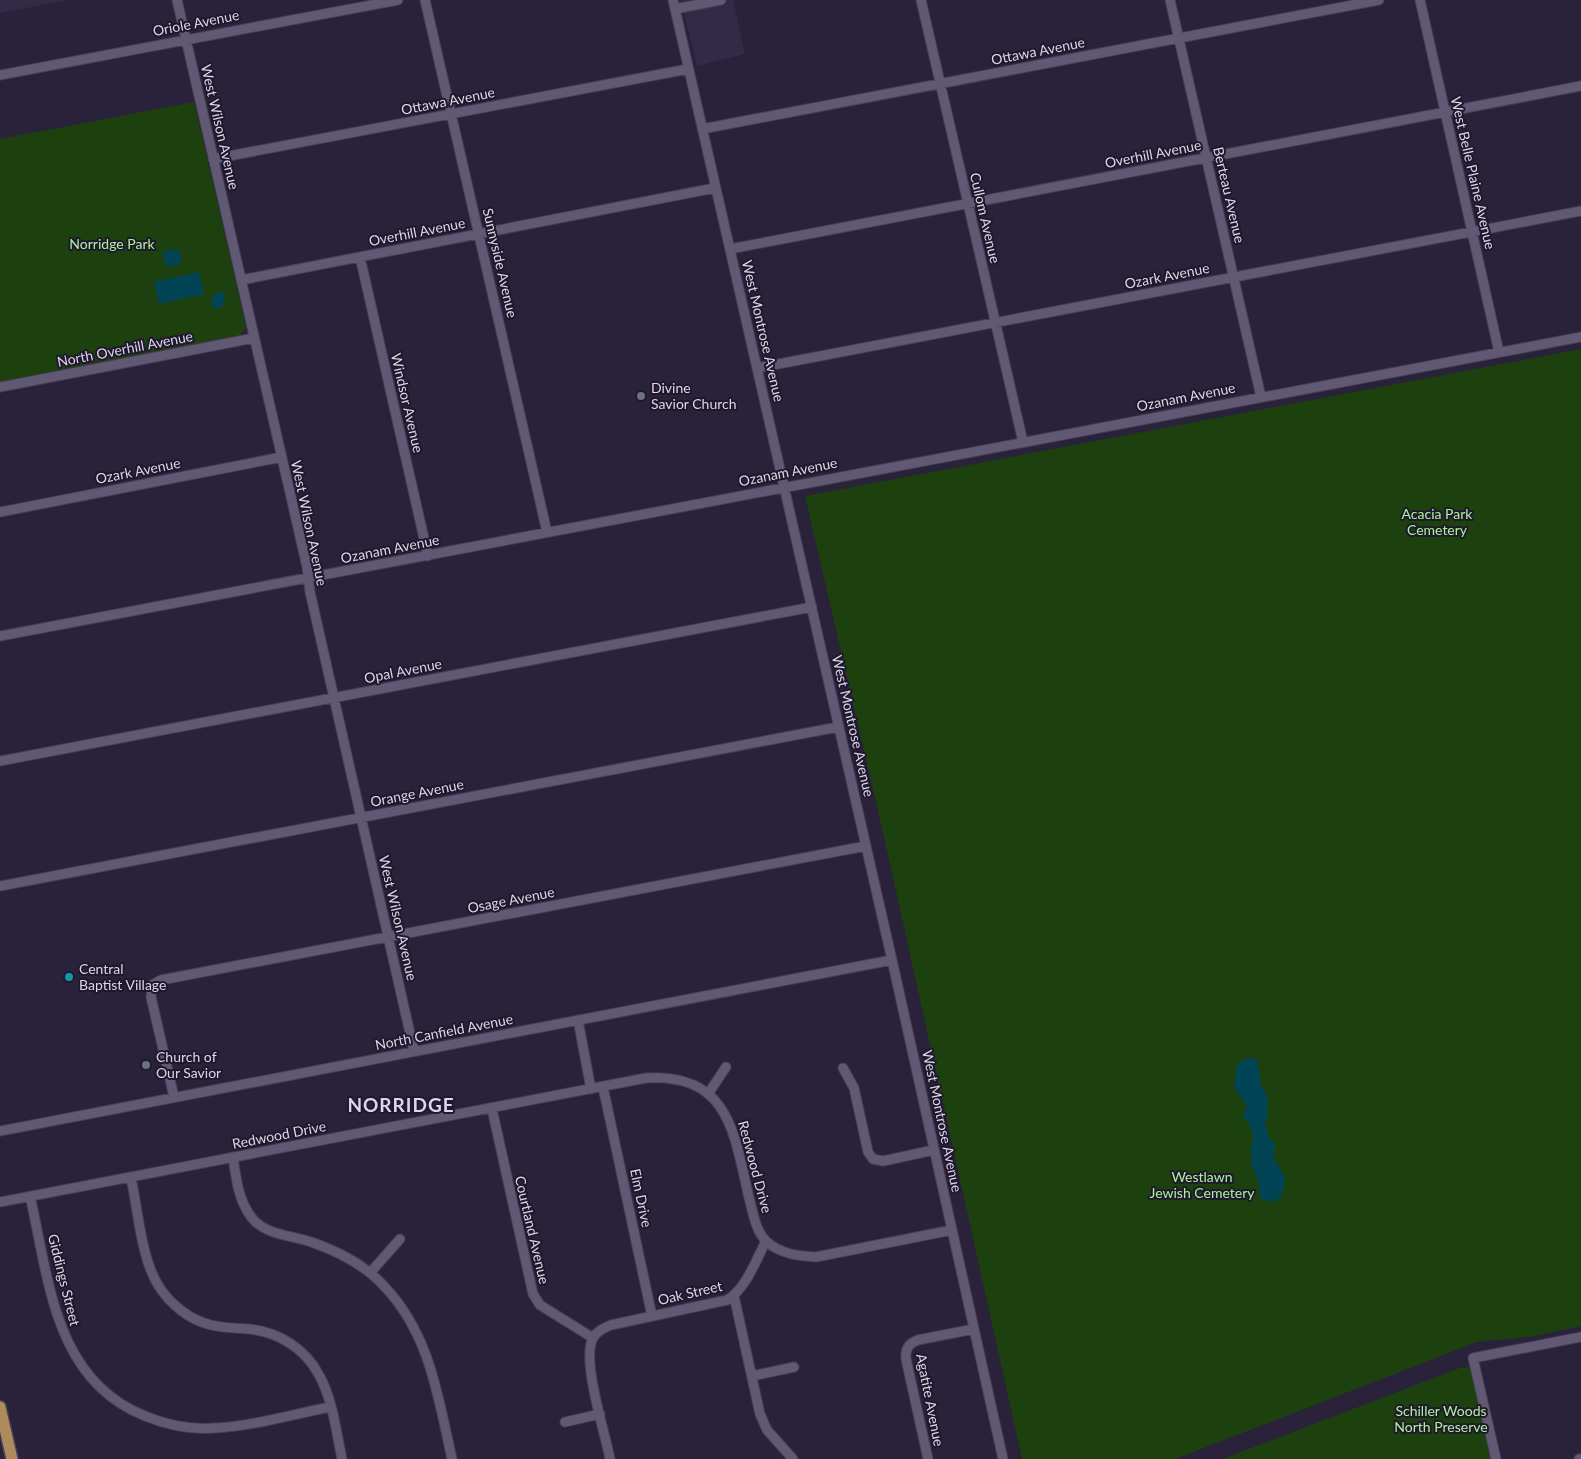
<svg xmlns="http://www.w3.org/2000/svg" width="1581" height="1459" font-family="Lato,sans-serif">
<style>
.built{fill:#332a47}
.green{fill:#1c410f}
.water{fill:#004456}
.lines{fill:none;stroke-linecap:round;stroke-linejoin:round}
.minor-casing{stroke:#473f54;stroke-width:11}
.major-casing{stroke:#473f54;stroke-width:14}
.minor{stroke:#615974;stroke-width:9}
.major{stroke:#ad8b5d;stroke-width:11}
.worship-dot{fill:#6b7280;stroke:#20182f;stroke-width:2}
.culture-dot{fill:#0f9aa8;stroke:#20182f;stroke-width:2}
.labels{text-anchor:middle;stroke-width:4;stroke-linejoin:round;paint-order:stroke}
.street-label{font-size:14px;fill:#dcd7e7;stroke:#20182f}
.park-label{font-size:14px;fill:#abf396;stroke:#20182f}
.poi-label{font-size:14px;fill:#dcd7e7;stroke:#20182f;text-anchor:start}
.district-label{font-size:19px;font-weight:bold;letter-spacing:1px;fill:#ddd4f4;stroke:#20182f}
</style>
<rect width="100%" height="100%" fill="#2a223a"/>
<path class="built" d="M 0,0 L 68,0 L 0,13 Z
M 681,0 L 733,0 L 745,54 L 697,66 Z"/>
<path class="green" d="M 194,102 L 246,327 L 240,335 L 0,382 L 0,139 Z
M 1581,349 L 1581,1326 L 1535,1336 L 1477,1342 L 1175,1459 L 1022,1459 L 882,828 L 805,496 Z
M 1469,1367 L 1471,1368 L 1492,1459 L 1222,1459 L 1460,1368 Z"/>
<path class="water" d="M 178,249 L 182,263 L 166,267 L 162,252 Z
M 199,272 L 204,294 L 159,304 L 154,282 Z
M 224,292 L 225,300 L 222,307 L 213,309 L 211,300 L 215,294 Z
M 1248,1058 L 1257,1059 L 1261,1086 L 1267,1095 L 1268,1115 L 1265,1121 L 1269,1138 L 1275,1143 L 1273,1157 L 1285,1177 L 1282,1196 L 1273,1202 L 1261,1200 L 1258,1181 L 1251,1163 L 1251,1145 L 1254,1141 L 1250,1124 L 1243,1116 L 1247,1106 L 1234,1086 L 1237,1064 Z"/>
<g class="lines">
<defs>
<path id="minor" d="M 177,0 L 307,567 L 310,592 L 414,1051
M 425,0 L 547,532
M 673,0 L 892,960 L 1003,1459
M 921,0 L 1023,442
M 1170,0 L 1261,397
M 1420,0 L 1499,352
M 675,9 L 721,0
M 0,75 L 398,0
M 702,129 L 1379,0
M 213,159 L 688,69
M 730,249 L 1581,86
M 360,257 L 428,556
M 241,280 L 715,188
M 757,368 L 1581,211
M 0,387 L 254,338
M 0,512 L 282,457
M 0,636 L 1581,337
M 0,761 L 812,607
M 0,886 L 838,727
M 578,1020 L 591,1089
M 843,1068 L 854,1088 L 868,1152 L 873,1159 L 883,1161 L 934,1150
M 603,1087 L 652,1316
M 708,1094 L 726,1067
M 174,1097 L 151,997 L 152,985 L 161,980 L 866,846
M 492,1109 L 533,1294 L 540,1305 L 593,1338
M 0,1131 L 892,960
M 233,1157 C 236,1178 238,1200 252,1218 C 266,1236 293,1235 314,1243 C 339,1252 365,1265 384,1286 C 430,1334 438,1397 452,1459
M 131,1178 C 138,1210 141,1257 158,1285 C 169,1303 189,1320 211,1325 C 223,1328 236,1328 249,1329 C 278,1332 305,1348 319,1375 C 333,1400 336,1431 342,1459
M 30,1196 C 49,1279 54,1380 145,1416 C 167,1425 191,1430 215,1428 C 254,1426 293,1414 331,1407
M 0,1202 L 646,1078 C 730,1073 734,1134 749,1198 C 753,1212 755,1230 766,1241 C 780,1254 798,1256 816,1257 L 952,1230
M 370,1273 L 400,1239
M 734,1296 L 760,1414 L 767,1430 L 793,1459
M 752,1376 L 794,1367
M 565,1422 L 600,1414
M 610,1459 C 605,1432 581,1360 593,1338 C 597,1331 604,1328 611,1325 L 727,1300 C 746,1289 756,1260 766,1241
M 928,1459 L 906,1359 C 905,1349 909,1343 918,1340 L 974,1329
M 1496,1459 L 1473,1358 L 1581,1337
M 1579,1459 L 1581,1459"/>
<path id="major" d="M 0,1407 L 12,1459"/>
</defs>
<use href="#minor" class="minor-casing"/>
<use href="#major" class="major-casing"/>
<use href="#minor" class="minor"/>
<use href="#major" class="major"/>
</g>
<g class="worship-dot">
<circle cx="641" cy="396" r="5"/>
<circle cx="146" cy="1065" r="5"/>
</g>
<circle class="culture-dot" cx="69" cy="977" r="5"/>
<g class="labels">
<g class="street-label">
<text transform="translate(196 23) rotate(-11)" y="5">Oriole Avenue</text>
<text transform="translate(1038 51) rotate(-11)" y="5">Ottawa Avenue</text>
<text transform="translate(448 101) rotate(-11)" y="5">Ottawa Avenue</text>
<text transform="translate(220 127) rotate(77)" y="5">West Wilson Avenue</text>
<text transform="translate(1153 154) rotate(-11)" y="5">Overhill Avenue</text>
<text transform="translate(1473 173) rotate(77)" y="5">West Belle Plaine Avenue</text>
<text transform="translate(1229 195) rotate(77)" y="5">Berteau Avenue</text>
<text transform="translate(985 218) rotate(77)" y="5">Cullom Avenue</text>
<text transform="translate(417 232) rotate(-11)" y="5">Overhill Avenue</text>
<text transform="translate(500 263) rotate(77)" y="5">Sunnyside Avenue</text>
<text transform="translate(1167 276) rotate(-11)" y="5">Ozark Avenue</text>
<text transform="translate(763 331) rotate(77)" y="5">West Montrose Avenue</text>
<text transform="translate(125 349) rotate(-11)" y="5">North Overhill Avenue</text>
<text transform="translate(1186 397) rotate(-11)" y="5">Ozanam Avenue</text>
<text transform="translate(407 403) rotate(77)" y="5">Windsor Avenue</text>
<text transform="translate(138 471) rotate(-11)" y="5">Ozark Avenue</text>
<text transform="translate(788 472) rotate(-11)" y="5">Ozanam Avenue</text>
<text transform="translate(309 523) rotate(78)" y="5">West Wilson Avenue</text>
<text transform="translate(390 549) rotate(-11)" y="5">Ozanam Avenue</text>
<text transform="translate(403 671) rotate(-11)" y="5">Opal Avenue</text>
<text transform="translate(853 726) rotate(77)" y="5">West Montrose Avenue</text>
<text transform="translate(417 793) rotate(-11)" y="5">Orange Avenue</text>
<text transform="translate(511 900) rotate(-11)" y="5">Osage Avenue</text>
<text transform="translate(398 918) rotate(77)" y="5">West Wilson Avenue</text>
<text transform="translate(444 1032) rotate(-11)" y="5">North Canfield Avenue</text>
<text transform="translate(942 1121) rotate(78)" y="5">West Montrose Avenue</text>
<text transform="translate(279 1135) rotate(-11)" y="5">Redwood Drive</text>
<text transform="translate(755 1167) rotate(75)" y="5">Redwood Drive</text>
<text transform="translate(641 1198) rotate(78)" y="5">Elm Drive</text>
<text transform="translate(532 1230) rotate(77)" y="5">Courtland Avenue</text>
<text transform="translate(64 1280) rotate(76)" y="5">Giddings Street</text>
<text transform="translate(690 1293) rotate(-13)" y="5">Oak Street</text>
<text transform="translate(930 1400) rotate(79)" y="5">Agatite Avenue</text>
</g>
<g class="park-label">
<text x="112" y="249">Norridge Park</text>
<text x="1437" y="519">Acacia Park<tspan x="1437" dy="16">Cemetery</tspan></text>
<text x="1202" y="1182">Westlawn<tspan x="1202" dy="16">Jewish Cemetery</tspan></text>
<text x="1441" y="1416">Schiller Woods<tspan x="1441" dy="16">North Preserve</tspan></text>
</g>
<g class="poi-label">
<text x="651" y="393">Divine<tspan x="651" dy="16">Savior Church</tspan></text>
<text x="79" y="974">Central<tspan x="79" dy="16">Baptist Village</tspan></text>
<text x="156" y="1062">Church of<tspan x="156" dy="16">Our Savior</tspan></text>
</g>
<g class="district-label">
<text x="401" y="1112">NORRIDGE</text>
</g>
</g>
</svg>
